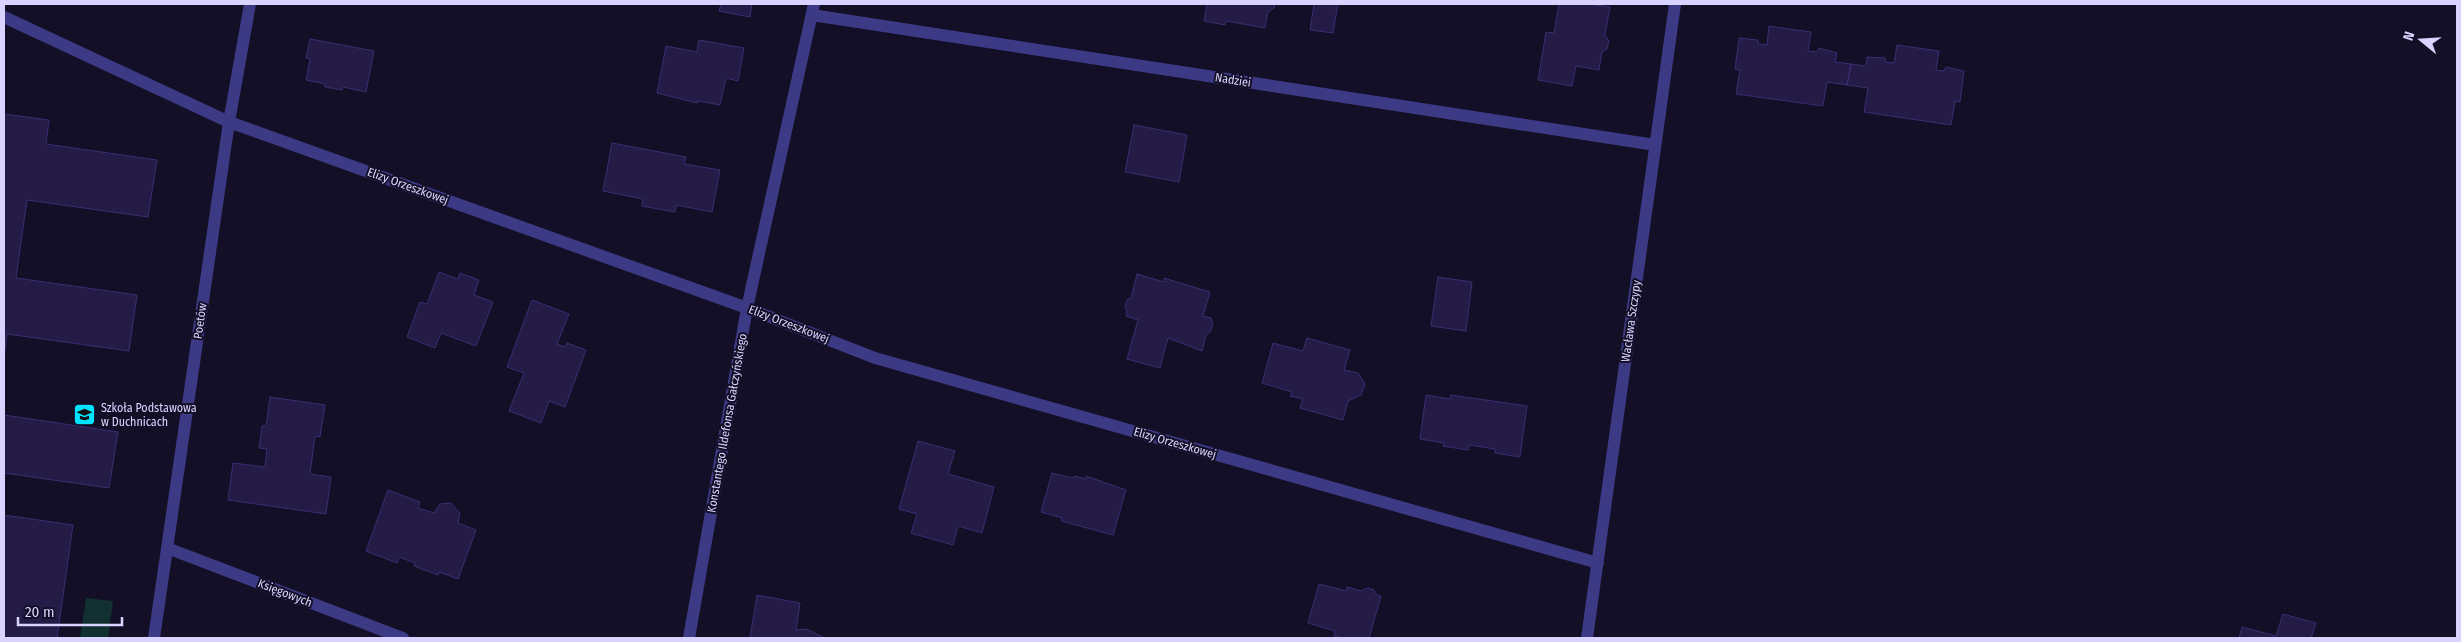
<svg xmlns="http://www.w3.org/2000/svg" width="2461" height="642" font-family="'Fira Sans Condensed',sans-serif">
<style>
.green{fill:#12302f}
.building{fill:#241b47;stroke:#3b2d73}
.lines{fill:none;stroke-linecap:round;stroke-linejoin:round}
.minor{stroke:#3d3a85;stroke-width:12}
.labels{text-anchor:middle;stroke-width:4;stroke-linejoin:round;paint-order:stroke}
.street-label{font-size:12px;fill:#d9d4ff;stroke:#130f26}
.poi-label{font-size:12px;fill:#d9d4ff;stroke:#130f26;text-anchor:start}
</style>
<rect width="100%" height="100%" fill="#130f26"/>
<path class="green" d="M 86,598 L 113,601 L 108,638 L 80,638 Z"/>
<path class="building" d="M 721,4 L 752,4 L 750,17 L 719,11 Z
M 1207,4 L 1275,4 L 1274,8 L 1268,12 L 1265,28 L 1226,21 L 1225,25 L 1204,21 Z
M 1314,4 L 1338,4 L 1333,33 L 1310,30 Z
M 1559,4 L 1590,4 L 1610,7 L 1605,35 L 1609,41 L 1607,49 L 1602,52 L 1599,70 L 1576,66 L 1572,86 L 1538,80 L 1546,32 L 1554,33 Z
M 1769,26 L 1811,32 L 1808,51 L 1817,52 L 1819,48 L 1837,53 L 1835,62 L 1851,64 L 1847,85 L 1827,82 L 1823,106 L 1736,94 L 1740,70 L 1735,69 L 1739,38 L 1758,40 L 1758,44 L 1767,45 Z
M 310,39 L 374,51 L 366,92 L 343,87 L 342,90 L 325,87 L 325,84 L 306,80 L 310,59 L 306,58 Z
M 699,40 L 744,48 L 738,81 L 726,78 L 720,105 L 698,101 L 697,103 L 657,93 L 666,46 L 697,52 Z
M 1897,45 L 1939,51 L 1936,70 L 1944,71 L 1946,67 L 1964,71 L 1960,102 L 1955,101 L 1951,125 L 1864,112 L 1868,88 L 1847,85 L 1851,64 L 1866,66 L 1867,57 L 1885,58 L 1886,62 L 1894,63 Z
M 4,114 L 49,120 L 46,144 L 157,160 L 148,217 L 27,200 L 16,278 L 137,295 L 129,351 L 7,334 L 4,358 Z
M 1134,125 L 1187,135 L 1179,182 L 1125,172 Z
M 612,143 L 686,157 L 684,164 L 720,170 L 712,212 L 676,205 L 675,212 L 642,206 L 643,199 L 603,191 Z
M 439,272 L 458,279 L 460,273 L 479,280 L 474,295 L 493,302 L 476,346 L 441,333 L 435,348 L 407,337 L 420,302 L 427,304 Z
M 1137,274 L 1164,282 L 1164,278 L 1210,292 L 1203,316 L 1211,318 L 1213,325 L 1210,332 L 1206,335 L 1202,351 L 1168,338 L 1160,368 L 1127,359 L 1138,320 L 1126,316 L 1127,311 L 1125,307 L 1127,300 L 1131,298 Z
M 1438,277 L 1472,282 L 1466,331 L 1431,326 Z
M 532,300 L 569,314 L 557,344 L 565,347 L 567,343 L 586,350 L 565,407 L 549,401 L 541,423 L 509,411 L 524,373 L 507,367 Z
M 1307,338 L 1350,350 L 1344,370 L 1358,373 L 1365,384 L 1361,395 L 1348,401 L 1343,420 L 1300,408 L 1303,399 L 1290,396 L 1292,392 L 1262,383 L 1273,343 L 1303,351 Z
M 1426,395 L 1450,399 L 1451,395 L 1527,406 L 1520,457 L 1495,453 L 1495,449 L 1469,445 L 1468,450 L 1443,446 L 1444,443 L 1420,439 Z
M 270,397 L 325,405 L 320,437 L 315,436 L 310,474 L 331,477 L 326,514 L 228,500 L 233,463 L 265,467 L 267,449 L 259,448 L 262,426 L 266,426 Z
M 4,415 L 118,432 L 109,488 L 4,473 Z
M 918,441 L 955,451 L 948,474 L 994,487 L 982,533 L 958,526 L 953,545 L 911,533 L 917,514 L 899,509 Z
M 1052,473 L 1073,478 L 1074,476 L 1086,479 L 1086,476 L 1126,490 L 1113,535 L 1061,521 L 1062,518 L 1041,512 Z
M 388,490 L 420,502 L 418,508 L 434,513 L 440,504 L 451,503 L 460,513 L 458,523 L 476,530 L 458,579 L 439,572 L 438,575 L 414,566 L 415,563 L 399,557 L 397,563 L 366,551 Z
M 4,515 L 73,525 L 57,638 L 4,638 Z
M 1319,584 L 1346,591 L 1347,587 L 1361,591 L 1367,588 L 1374,590 L 1377,595 L 1381,596 L 1369,638 L 1342,638 L 1334,636 L 1335,631 L 1308,623 Z
M 757,595 L 800,603 L 796,630 L 806,629 L 825,638 L 750,638 Z
M 2283,614 L 2316,623 L 2311,638 L 2239,638 L 2242,627 L 2276,636 Z"/>
<g class="lines">
<path class="minor" d="M 812,15 L 1655,145
M 4,17 L 229,122 L 747,308 L 875,358 L 1598,563
M 167,548 L 403,638
M 154,638 L 229,122 L 250,4
M 689,638 L 747,308 L 814,4
M 1587,638 L 1675,4"/>
</g>
<defs>
<symbol id="school-square" viewBox="-11 -11 22 22"><rect x="-9" y="-9" width="18" height="18" rx="4" fill="#00e5ff" stroke="#130f26"/><path d="M0-5L7-2L0 1L-7-2ZM-4 1L0 2.5L4 1V4Q0 6-4 4Z" fill="#111"/></symbol>
</defs>
<g fill-rule="evenodd">
<use href="#school-square" x="72" y="402" width="25" height="25"/>
</g>
<g class="labels">
<g class="street-label">
<text transform="translate(1233 80) rotate(9)" y="4">Nadziei</text>
<text transform="translate(408 186) rotate(20)" y="4">Elizy Orzeszkowej</text>
<text transform="translate(200 321) rotate(-82)" y="4">Poetów</text>
<text transform="translate(1631 321) rotate(-82)" y="4">Wacława Szczypy</text>
<text transform="translate(789 324) rotate(21)" y="4">Elizy Orzeszkowej</text>
<text transform="translate(727 423) rotate(-80)" y="4">Konstantego Ildefonsa Gałczyńskiego</text>
<text transform="translate(1175 443) rotate(16)" y="4">Elizy Orzeszkowej</text>
<text transform="translate(285 593) rotate(21)" y="4">Księgowych</text>
</g>
<g class="poi-label">
<text x="101" y="412">Szkoła Podstawowa<tspan x="101" dy="14">w Duchnicach</tspan></text>
</g>
</g>
<rect width="2461" height="642" fill="none" stroke="#d9d4ff" stroke-width="10"/>
<g transform="translate(2421 40) rotate(288)" stroke="#130f26" stroke-width="4" paint-order="stroke">
<path d="M0-4L9 19L0 12L-9 19Z" fill="#d9d4ff"/>
<text y="-8" font-size="14" font-weight="bold" text-anchor="middle" fill="#d9d4ff">N</text>
</g>
<path d="M18 617v8h104v-8" fill="none" stroke="#d9d4ff" stroke-width="2.5"/>
<text x="25" y="617" font-size="15" fill="#d9d4ff" stroke="#130f26" stroke-width="4" paint-order="stroke">20 m</text>
</svg>
